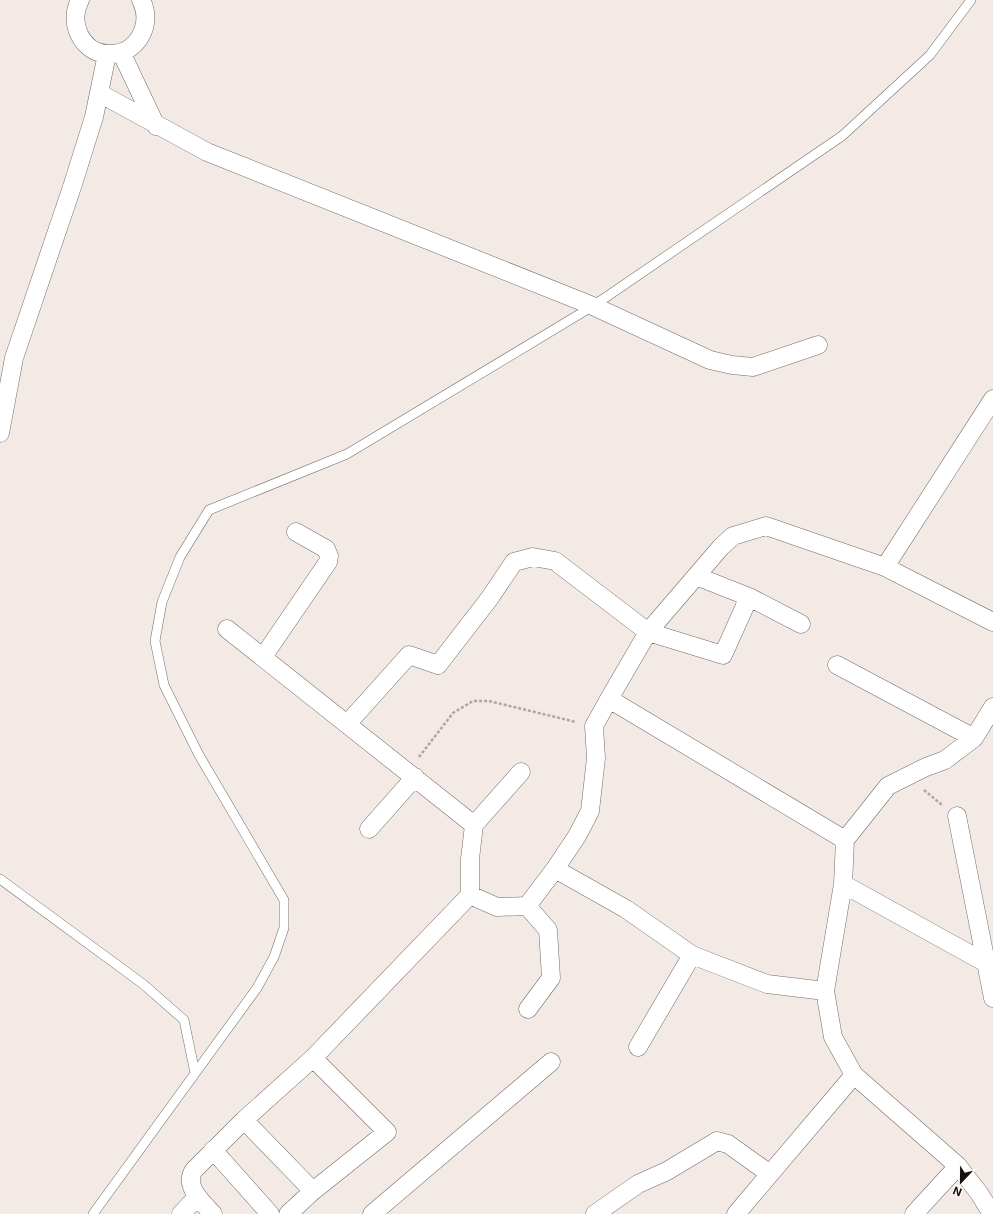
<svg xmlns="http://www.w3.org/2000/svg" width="993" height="1214" font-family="Inter,sans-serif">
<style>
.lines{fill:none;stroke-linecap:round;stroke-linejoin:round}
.service-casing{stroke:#736b67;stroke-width:10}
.minor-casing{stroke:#736b67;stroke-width:19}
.path{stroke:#ada6a2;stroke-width:2.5;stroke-dasharray:3 2;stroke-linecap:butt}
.service{stroke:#fff;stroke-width:9}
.minor{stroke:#fff;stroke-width:18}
</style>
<rect width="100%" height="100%" fill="#f3eae5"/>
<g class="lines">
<defs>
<path id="service" d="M 0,879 L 143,984 L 184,1020 L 195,1073
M 93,1214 L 257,988 L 274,957 L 284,928 L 284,900 L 199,755 L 164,685 L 155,641 L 162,602 L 180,557 L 209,510 L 347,454 L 593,306 L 842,136 L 930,55 L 971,0"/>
<path id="minor" d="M 80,0 C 68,22 81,52 107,54 C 137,56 154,24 141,0
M 121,52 L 156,126
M 99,93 L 207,152 L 593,306 L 710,360 L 732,365 L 753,367 L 818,345
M 0,433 L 14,358 L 72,187 L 94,117 L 107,54
M 885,567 L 993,399
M 696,576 L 749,597
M 227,629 L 474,825
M 263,657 L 328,562 L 329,556 L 326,549 L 296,532
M 837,665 L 974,738
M 609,699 L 845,840
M 348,723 L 409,655 L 438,665 L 489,599 L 514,562 L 533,557 L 555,561 L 648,632 L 723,655 L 749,597 L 801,624
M 957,816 L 993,998
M 369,829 L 415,777
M 555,869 L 626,909 L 692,955 L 767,984 L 825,991
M 843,884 L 986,963 L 993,962
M 470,895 L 470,859 L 474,825 L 521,772
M 527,906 L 548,930 L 551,978 L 528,1009
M 638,1047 L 692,955
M 244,1120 L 313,1191
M 213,1150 L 270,1214
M 181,1214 L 197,1197
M 213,1214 C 203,1203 183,1186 194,1170 L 244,1120 L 313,1058 L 470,895 L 497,907 L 527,906 L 555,869 L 577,836 L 590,811 L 596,758 L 594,726 L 609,699 L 648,632 L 721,547 L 733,536 L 766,526 L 885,567 L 993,622
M 288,1214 L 313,1191 L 387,1132 L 313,1058
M 372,1214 L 551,1062
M 595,1214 L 638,1184 L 667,1171 L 717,1141 L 728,1144 L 770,1174
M 736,1214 L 854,1075
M 914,1214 L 958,1166
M 992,1214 L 979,1193 L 958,1166 L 854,1075 L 833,1037 L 825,991 L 843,884 L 845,840 L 888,786 L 926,767 L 945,760 L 974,738 L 993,707"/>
</defs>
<use href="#service" class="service-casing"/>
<use href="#minor" class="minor-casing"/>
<path class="path" d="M 419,757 L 453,713 L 473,701 L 489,701 L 576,722
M 924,790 L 942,805"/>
<use href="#service" class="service"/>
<use href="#minor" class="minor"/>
</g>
<g transform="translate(961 1182) rotate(202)" stroke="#fff7f4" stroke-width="3" paint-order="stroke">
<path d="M0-3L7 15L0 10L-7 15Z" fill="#13100f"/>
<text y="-6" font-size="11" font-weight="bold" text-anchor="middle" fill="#13100f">N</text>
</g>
</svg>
